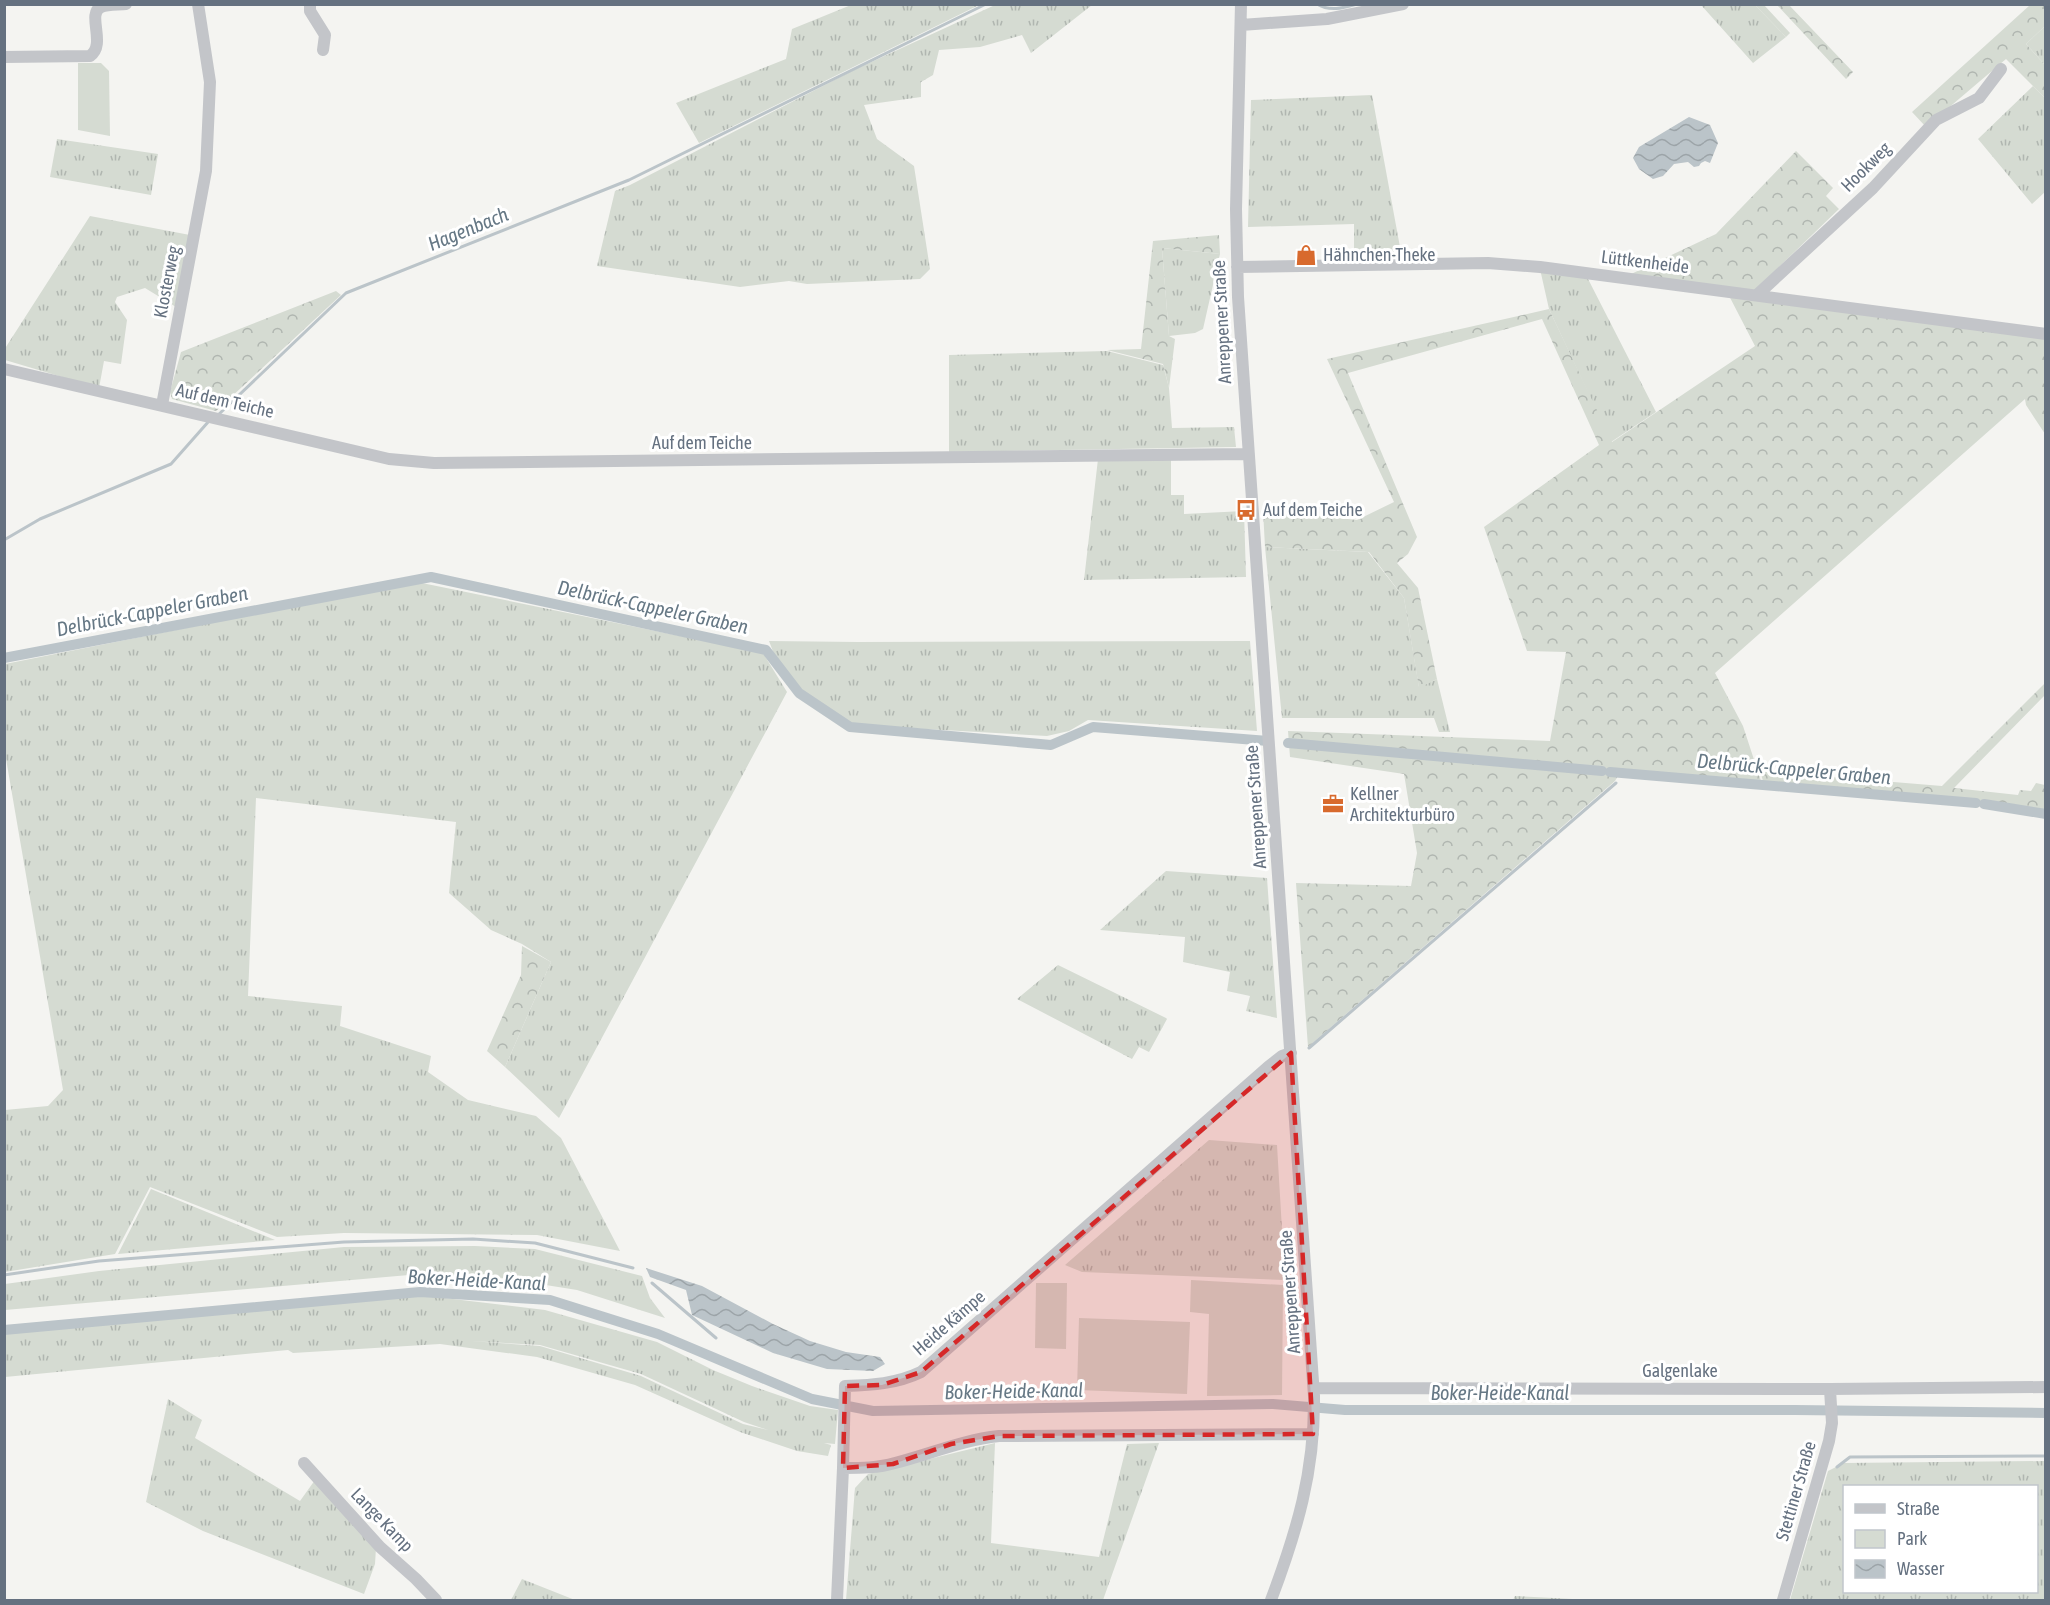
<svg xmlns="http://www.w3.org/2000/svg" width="2050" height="1605" font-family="'Asap Condensed',sans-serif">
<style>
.grass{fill:url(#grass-tufts);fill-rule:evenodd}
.forest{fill:url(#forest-crowns)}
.park{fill:#d5dbd2}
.water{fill:url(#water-waves)}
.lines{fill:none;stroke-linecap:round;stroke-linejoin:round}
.stream{stroke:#bbc4c9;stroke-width:3}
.canal{stroke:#bbc4c9;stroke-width:10}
.minor{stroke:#c3c5c9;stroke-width:12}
.marked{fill:#d62828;fill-opacity:0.2;stroke:#d62828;stroke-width:4.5;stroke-dasharray:12 8;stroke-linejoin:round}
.labels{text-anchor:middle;stroke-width:6;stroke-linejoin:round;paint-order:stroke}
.street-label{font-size:18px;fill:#657180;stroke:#fff}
.poi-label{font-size:18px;fill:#657180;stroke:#fff;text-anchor:start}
.water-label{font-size:20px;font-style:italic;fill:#667885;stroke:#fff}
</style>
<defs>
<pattern id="grass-tufts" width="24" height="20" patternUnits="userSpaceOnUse" patternTransform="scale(1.5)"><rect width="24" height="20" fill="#d5dbd2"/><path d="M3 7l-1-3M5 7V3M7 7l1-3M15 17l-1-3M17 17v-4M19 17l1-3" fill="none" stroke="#b0b6b0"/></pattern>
<pattern id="forest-crowns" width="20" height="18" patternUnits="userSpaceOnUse" patternTransform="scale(1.5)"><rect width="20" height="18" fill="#d5dbd2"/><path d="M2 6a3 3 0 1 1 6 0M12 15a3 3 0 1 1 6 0" fill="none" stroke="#b0b6b0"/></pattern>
<pattern id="water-waves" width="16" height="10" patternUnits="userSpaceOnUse" patternTransform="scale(1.5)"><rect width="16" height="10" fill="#bbc4c9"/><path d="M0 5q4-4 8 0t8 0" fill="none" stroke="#9ca4a8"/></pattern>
</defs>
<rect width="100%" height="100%" fill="#f4f4f1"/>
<path class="grass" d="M 851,5 L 979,5 L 699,143 L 676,103 L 786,59 L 792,29 Z
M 995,5 L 1092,5 L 1031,53 L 1022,35 L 980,47 L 939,50 L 933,75 L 921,82 L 921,97 L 864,105 L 877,139 L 914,166 L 930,269 L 920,279 L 807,284 L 789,281 L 740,287 L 597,266 L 615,191 L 630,185 L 854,70 Z
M 1701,5 L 1755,5 L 1786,37 L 1753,63 Z
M 2045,26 L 2045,65 L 2026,44 Z
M 2033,86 L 2045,98 L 2045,192 L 2032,204 L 1978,139 Z
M 1372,95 L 1402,258 L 1354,259 L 1354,224 L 1248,227 L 1251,100 Z
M 57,139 L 158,154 L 151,195 L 50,177 Z
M 90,216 L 190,235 L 176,307 L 145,288 L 117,297 L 115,302 L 127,320 L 121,364 L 104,361 L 99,388 L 5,360 L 4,350 Z
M 1162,248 L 1220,254 L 1203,329 L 1195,333 L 1169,336 Z
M 1540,269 L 1586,275 L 1656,412 L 1611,442 L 1549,309 Z
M 1107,351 L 1163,365 L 1169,388 L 1172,428 L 1234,427 L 1236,447 L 949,452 L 949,355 Z
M 1171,457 L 1171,495 L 1184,495 L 1184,514 L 1244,511 L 1246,577 L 1084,580 L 1098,459 Z
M 1265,547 L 1368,552 L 1404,598 L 1419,687 L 1437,679 L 1450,732 L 1439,732 L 1434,718 L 1282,718 Z
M 417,582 L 763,653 L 787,692 L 559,1118 L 505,1067 L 551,962 L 522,944 L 491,930 L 449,893 L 456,822 L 256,798 L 248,996 L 342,1006 L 340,1026 L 431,1056 L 428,1072 L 468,1100 L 536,1116 L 561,1138 L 620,1251 L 537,1235 L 344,1233 L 277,1237 L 150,1187 L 115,1254 L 5,1272 L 5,1110 L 48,1106 L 63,1090 L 5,753 L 5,664 Z
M 769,641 L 858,642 L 1250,641 L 1257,731 L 1088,720 L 1069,731 L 1047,736 L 854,725 L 821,706 L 799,688 L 774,654 Z
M 1166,871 L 1267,878 L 1277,1018 L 1246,1011 L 1250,996 L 1227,991 L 1230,972 L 1183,962 L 1185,937 L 1100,930 Z
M 1058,965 L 1166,1018 L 1167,1019 L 1149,1052 L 1139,1047 L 1132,1059 L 1017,999 Z
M 1209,1140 L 1277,1145 L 1285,1280 L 1082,1272 L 1065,1265 Z
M 151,1189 L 275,1240 L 118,1254 Z
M 475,1246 L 535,1249 L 642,1276 L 650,1298 L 665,1318 L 577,1290 L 490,1276 L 409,1275 L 5,1310 L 5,1284 L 99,1271 L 344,1247 Z
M 419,1295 L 545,1310 L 657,1342 L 713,1370 L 752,1386 L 810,1406 L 838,1410 L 835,1444 L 824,1443 L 831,1445 L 828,1456 L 797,1451 L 740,1432 L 635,1385 L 537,1357 L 440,1344 L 293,1353 L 288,1350 L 5,1377 L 5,1333 ZM 470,1341 L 540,1345 L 641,1374 L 744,1422 L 768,1430 L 743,1424 L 641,1376 L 540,1346 Z
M 168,1399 L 202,1420 L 195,1438 L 300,1501 L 315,1480 L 376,1548 L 375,1564 L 364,1594 L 203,1531 L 146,1502 Z
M 995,1443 L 991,1543 L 1099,1557 L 1127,1444 L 1159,1443 L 1103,1600 L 846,1600 L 855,1488 L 868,1474 Z
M 2045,1461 L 2045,1600 L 1790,1600 L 1828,1471 L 1844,1463 ZM 1844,1486 L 2036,1486 L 2036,1592 L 1844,1592 Z
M 522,1579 L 575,1600 L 511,1600 Z
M 1515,1596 L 1592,1600 L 1513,1600 Z"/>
<path class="forest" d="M 1755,5 L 1764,5 L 1790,33 L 1786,37 Z
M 1777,5 L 1789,5 L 1853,72 L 1846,79 Z
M 2030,5 L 2045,5 L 2045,26 L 2026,44 L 2045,65 L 2045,98 L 2006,59 L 1926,127 L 1912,112 Z
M 1796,151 L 1833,188 L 1826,196 L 1839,209 L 1753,292 L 2045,339 L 2045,434 L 2026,405 L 2025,399 L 1715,673 L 1743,726 L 1761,781 L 1621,770 L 1615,781 L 1308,1047 L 1296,883 L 1411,886 L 1417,853 L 1404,774 L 1290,757 L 1288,731 L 1550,741 L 1566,652 L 1527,651 L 1484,527 L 1599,445 L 1542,319 L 1348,373 L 1417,537 L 1408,554 L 1397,563 L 1418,588 L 1437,679 L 1419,688 L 1404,598 L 1369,552 L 1265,547 L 1263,510 L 1357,520 L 1394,502 L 1327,359 L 1549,309 L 1612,442 L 1755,346 L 1724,286 L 1629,275 L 1716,234 Z
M 1219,235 L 1220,254 L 1162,248 L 1169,336 L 1175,339 L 1169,388 L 1163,364 L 1107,350 L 1141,349 L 1153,241 Z
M 336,291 L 341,295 L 216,411 L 172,399 L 170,392 L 181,352 Z
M 2045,683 L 2045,695 L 1954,788 L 2018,795 L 2020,790 L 2031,791 L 2036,783 L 2045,785 L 2045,811 L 1945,797 L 1763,781 L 1760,771 L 1942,786 Z
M 522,946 L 551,962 L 505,1067 L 487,1051 L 521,975 Z"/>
<path class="park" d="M 78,63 L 101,63 L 109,71 L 110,136 L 78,130 Z
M 1191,1280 L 1283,1285 L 1282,1395 L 1207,1396 L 1209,1314 L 1190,1312 Z
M 1036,1283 L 1067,1283 L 1066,1349 L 1035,1348 Z
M 1079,1318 L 1190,1322 L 1187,1394 L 1077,1390 Z"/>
<path class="water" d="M 1689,117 L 1710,125 L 1718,143 L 1710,163 L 1705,161 L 1701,163 L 1699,166 L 1694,167 L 1688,162 L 1674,164 L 1663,176 L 1653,179 L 1639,169 L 1633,158 L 1639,147 Z
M 646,1268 L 702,1286 L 773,1324 L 810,1341 L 846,1352 L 880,1357 L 885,1364 L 873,1371 L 827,1369 L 773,1353 L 692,1315 L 686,1290 L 650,1277 Z"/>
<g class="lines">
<path class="stream" d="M 1317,4 C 1330,12 1343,8 1357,4
M 217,416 L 346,293 L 629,180 L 986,4
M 4,540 L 40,519 L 171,464 L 209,421
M 1309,1048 L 1616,783
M 4,1275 L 99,1261 L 344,1242 L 473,1239 L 535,1243 L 633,1268
M 652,1283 L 716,1338
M 1837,1467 L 1850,1457 L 2046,1456"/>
<path class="canal" d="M 4,658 L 431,577 L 766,650 L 799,693 L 850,727 L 1051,745 L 1093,727 L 1268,741
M 1288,743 L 1602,771
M 1610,772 L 1976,803
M 1984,804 L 2046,814
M 4,1330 L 420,1292 L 550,1300 L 658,1334 L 812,1399 L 873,1411 L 1273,1404 L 1345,1410 L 1795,1410 L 2046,1413"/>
<path class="minor" d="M 310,4 L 310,11 L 325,35 L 323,50
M 1241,4 L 1236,209 L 1238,297 L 1314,1396 C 1315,1471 1297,1531 1271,1600
M 1241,25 L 1327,19 L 1403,4
M 4,57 L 90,56 C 107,44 86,14 101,7 C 108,4 119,5 126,4
M 1237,267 L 1488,263 L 1540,267 L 2046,334
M 1757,295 L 1873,188 L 1936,120 L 1979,98 L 2001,69
M 4,369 L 389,459 L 434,463 L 1248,454
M 162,405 L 206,171 L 210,82 L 198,4
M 1291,1053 L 1282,1056 L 1268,1067 L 921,1372 C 896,1384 872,1385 845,1386 L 843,1468 C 861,1468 878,1468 895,1463 C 930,1454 962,1440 999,1436 L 1313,1434
M 1314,1388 L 1830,1389 L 2046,1387
M 304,1463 L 380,1547 L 416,1579 L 436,1600
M 837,1600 L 843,1468
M 1783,1600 L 1829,1441 L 1832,1423 L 1830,1389"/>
</g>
<path class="marked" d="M 1291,1053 L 1313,1434 L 999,1436 L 951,1444 L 893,1464 L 843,1468 L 845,1386 L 882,1385 L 921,1372 Z"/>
<defs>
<symbol id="shop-bare" viewBox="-9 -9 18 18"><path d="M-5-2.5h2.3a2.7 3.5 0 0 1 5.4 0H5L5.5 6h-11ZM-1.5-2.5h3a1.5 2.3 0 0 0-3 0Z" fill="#d86a2d" stroke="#fff" stroke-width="2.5" paint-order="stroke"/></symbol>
<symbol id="bus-bare" viewBox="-9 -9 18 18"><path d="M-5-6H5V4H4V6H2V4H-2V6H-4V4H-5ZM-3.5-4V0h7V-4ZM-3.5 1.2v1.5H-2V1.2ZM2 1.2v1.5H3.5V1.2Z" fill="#d86a2d" stroke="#fff" stroke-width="2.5" paint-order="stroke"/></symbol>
<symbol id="office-bare" viewBox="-9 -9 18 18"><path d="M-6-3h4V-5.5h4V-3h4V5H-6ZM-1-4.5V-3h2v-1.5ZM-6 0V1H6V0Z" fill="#d86a2d" stroke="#fff" stroke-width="2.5" paint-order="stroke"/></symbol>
</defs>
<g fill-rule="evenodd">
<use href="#shop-bare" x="1291" y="240" width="30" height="30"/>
<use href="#bus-bare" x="1231" y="495" width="30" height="30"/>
<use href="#office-bare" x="1318" y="789" width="30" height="30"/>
</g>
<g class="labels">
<g class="street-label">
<text transform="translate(1866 167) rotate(-45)" y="6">Hookweg</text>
<text transform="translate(1645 262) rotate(7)" y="6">Lüttkenheide</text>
<text transform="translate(167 282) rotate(-79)" y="6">Klosterweg</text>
<text transform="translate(1222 322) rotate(-93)" y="6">Anreppener Straße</text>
<text transform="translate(225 401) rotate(13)" y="6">Auf dem Teiche</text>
<text x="702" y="449">Auf dem Teiche</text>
<text transform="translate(1256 807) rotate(-94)" y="6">Anreppener Straße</text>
<text transform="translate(1290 1292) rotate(-94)" y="6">Anreppener Straße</text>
<text transform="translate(949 1323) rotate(-41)" y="6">Heide Kämpe</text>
<text x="1680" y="1377">Galgenlake</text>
<text transform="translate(1796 1491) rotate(-74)" y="6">Stettiner Straße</text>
<text transform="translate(382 1520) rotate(46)" y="6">Lange Kamp</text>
</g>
<g class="poi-label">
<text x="1323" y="261">Hähnchen-Theke</text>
<text x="1263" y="516">Auf dem Teiche</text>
<text x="1350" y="800">Kellner<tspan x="1350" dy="21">Architekturbüro</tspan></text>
</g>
<g class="water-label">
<text transform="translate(468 229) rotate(-22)" y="7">Hagenbach</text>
<text transform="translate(653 607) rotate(12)" y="7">Delbrück-Cappeler Graben</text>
<text transform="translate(152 611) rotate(-11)" y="7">Delbrück-Cappeler Graben</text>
<text transform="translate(1794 769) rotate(5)" y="7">Delbrück-Cappeler Graben</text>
<text transform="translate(477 1280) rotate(3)" y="7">Boker-Heide-Kanal</text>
<text transform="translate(1014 1391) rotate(-1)" y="7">Boker-Heide-Kanal</text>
<text x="1500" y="1400">Boker-Heide-Kanal</text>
</g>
</g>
<rect width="2050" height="1605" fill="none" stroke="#657180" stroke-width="12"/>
<rect x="1843" y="1485" width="195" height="108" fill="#ffffff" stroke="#c1c6cc" stroke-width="1.5"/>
<rect x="1855" y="1504" width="30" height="9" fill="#c3c5c9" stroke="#c1c6cc" stroke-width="1.5"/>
<text x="1897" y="1515" font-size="18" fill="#657180">Straße</text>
<rect x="1855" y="1530" width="30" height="18" fill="#d5dbd2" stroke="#c1c6cc" stroke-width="1.5"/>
<text x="1897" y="1545" font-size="18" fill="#657180">Park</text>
<rect x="1855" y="1560" width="30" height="18" fill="url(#water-waves)" stroke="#c1c6cc" stroke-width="1.5"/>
<text x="1897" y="1575" font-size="18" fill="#657180">Wasser</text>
</svg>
